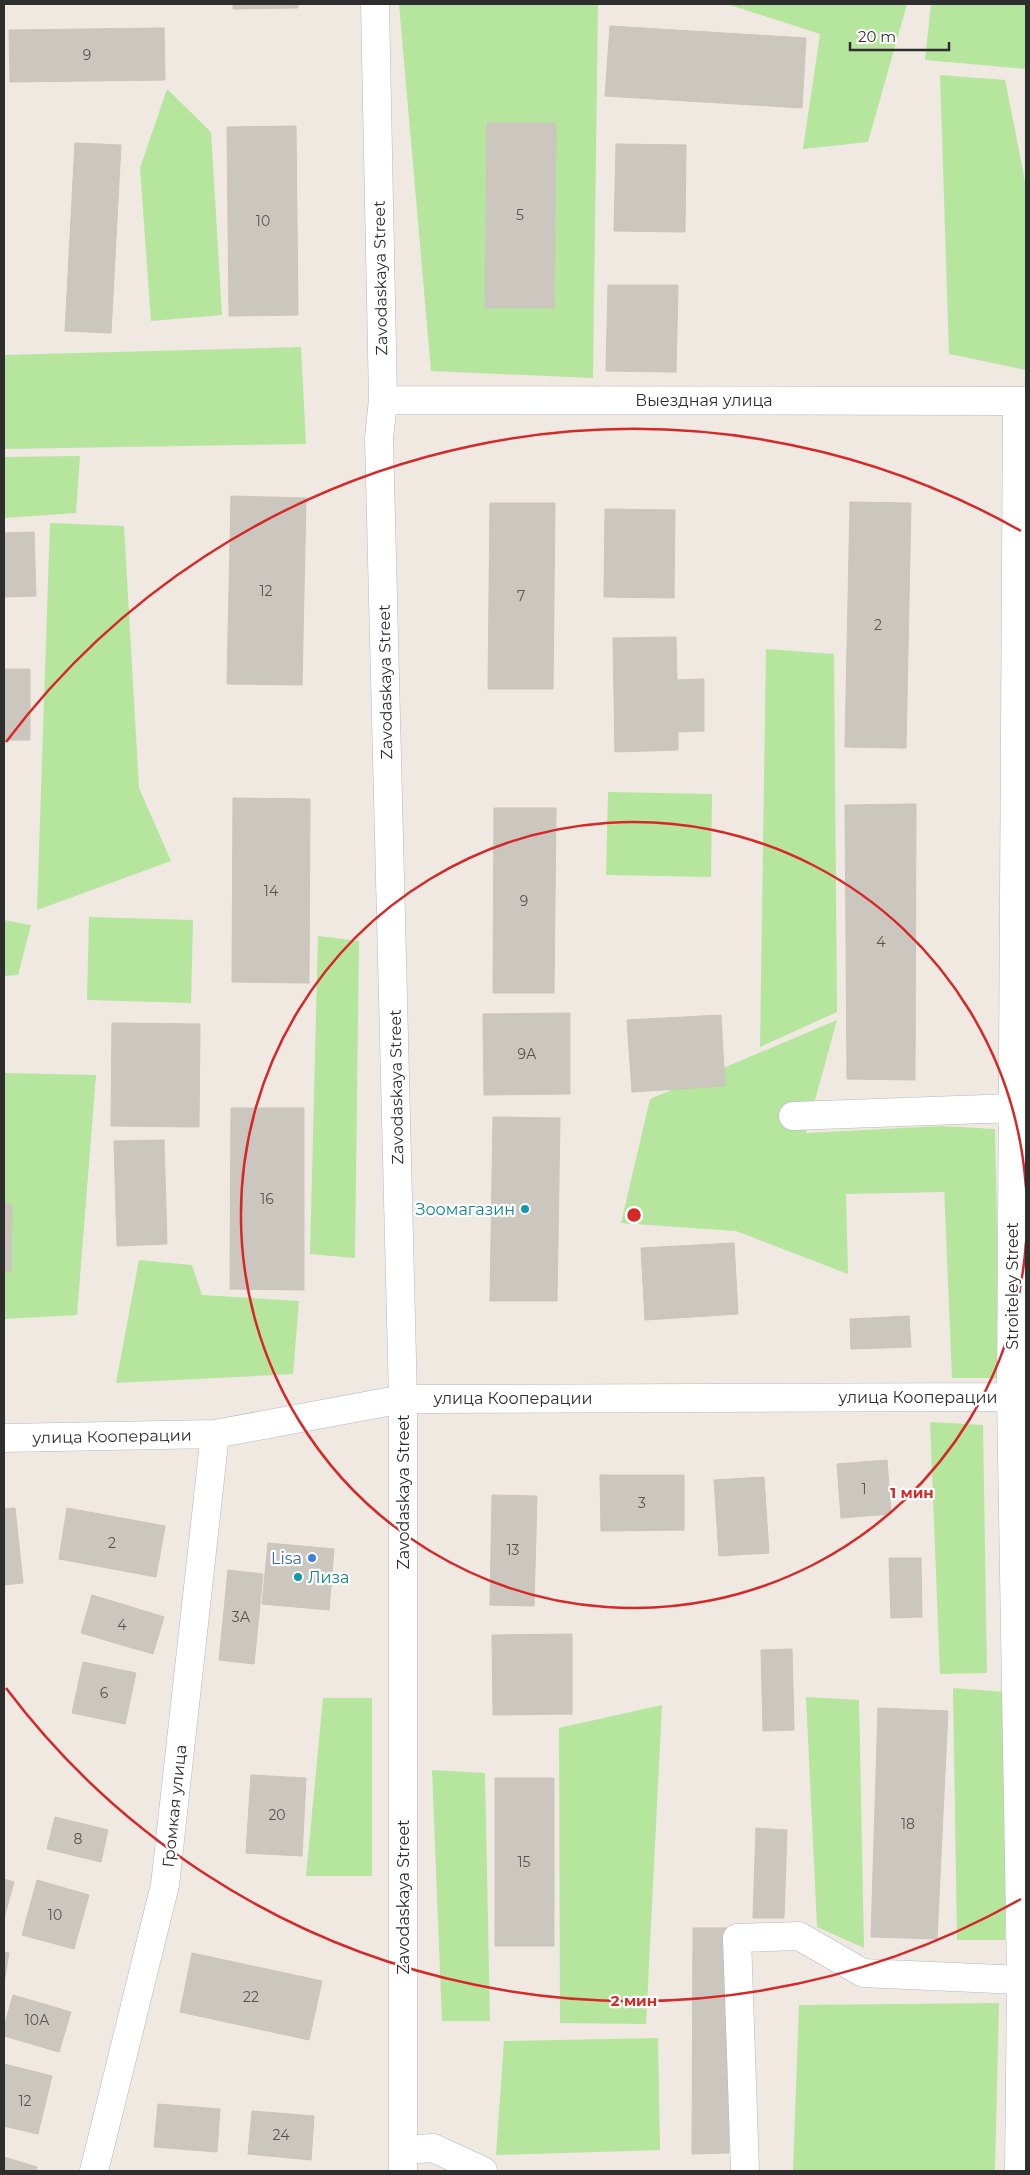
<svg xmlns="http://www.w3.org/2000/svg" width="1030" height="2175" font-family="Montserrat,sans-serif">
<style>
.green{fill:#b6e59e}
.building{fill:#cbc7bf;stroke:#cbc5ba}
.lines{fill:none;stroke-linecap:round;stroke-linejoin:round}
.minor-casing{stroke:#b4b7c1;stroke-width:29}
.minor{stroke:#fff;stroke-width:28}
.ring{fill:none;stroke:#d62828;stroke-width:2.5}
.culture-dot{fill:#0f9aa8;stroke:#fff;stroke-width:2}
.shop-dot{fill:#3f7fe0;stroke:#fff;stroke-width:2}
.labels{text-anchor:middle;stroke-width:4.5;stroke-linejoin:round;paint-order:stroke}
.number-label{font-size:14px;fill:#555452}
.street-label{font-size:16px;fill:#2e2e2e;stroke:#fff}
.culture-label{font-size:16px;fill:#0d838f;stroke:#fff;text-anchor:end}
.shop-label{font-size:16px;fill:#366cbe;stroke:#fff;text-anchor:end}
.centre{fill:#d62828;stroke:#fff;stroke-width:2.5}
.ring-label{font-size:15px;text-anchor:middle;font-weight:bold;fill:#d62828;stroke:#fff;stroke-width:4.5;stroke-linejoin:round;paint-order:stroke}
</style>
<rect width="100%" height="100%" fill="#efe9e1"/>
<path class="green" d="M 399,4 L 598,4 L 593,378 L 431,371 Z
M 727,4 L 907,4 L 868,142 L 803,149 L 820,34 Z
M 931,4 L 1026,4 L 1026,69 L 925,60 Z
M 940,75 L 1005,80 L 1026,186 L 1026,370 L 949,354 Z
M 167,89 L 211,132 L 222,315 L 151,321 L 140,168 Z
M 301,347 L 306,444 L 4,449 L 4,355 Z
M 80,456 L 76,513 L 4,518 L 4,457 Z
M 50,523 L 124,526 L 139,788 L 171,861 L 37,910 Z
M 766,649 L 834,654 L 837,1012 L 760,1047 Z
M 608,792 L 712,794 L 711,877 L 606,875 Z
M 89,917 L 193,920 L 191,1003 L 87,1000 Z
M 4,920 L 31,925 L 18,975 L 4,976 Z
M 318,936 L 359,941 L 355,1258 L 310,1254 Z
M 837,1020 L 806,1133 L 942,1126 L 995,1129 L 1000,1378 L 952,1378 L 944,1185 L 944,1192 L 846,1194 L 848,1274 L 736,1231 L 621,1223 L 650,1099 Z
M 4,1073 L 96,1075 L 77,1315 L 4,1319 Z
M 139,1260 L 192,1265 L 202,1295 L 299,1301 L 293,1374 L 116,1383 Z
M 930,1422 L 983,1425 L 987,1673 L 940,1674 Z
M 953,1688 L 1006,1692 L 1005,1940 L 957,1940 Z
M 806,1697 L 859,1700 L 864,1948 L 817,1927 Z
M 323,1698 L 372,1698 L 372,1876 L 306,1876 Z
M 662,1705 L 646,2024 L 560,2023 L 559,1728 Z
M 432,1770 L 485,1773 L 490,2021 L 442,2021 Z
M 999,2003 L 995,2171 L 793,2171 L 799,2005 Z
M 658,2038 L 660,2150 L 496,2155 L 504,2041 Z"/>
<path class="building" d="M 233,4 L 298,4 L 298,8 L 233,9 Z
M 610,26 L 806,38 L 802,108 L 605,96 Z
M 164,28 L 165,80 L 10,82 L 9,30 Z
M 487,123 L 556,123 L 554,308 L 485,308 Z
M 296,126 L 298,315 L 229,316 L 227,127 Z
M 75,143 L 121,145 L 111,333 L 65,331 Z
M 616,144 L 686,145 L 685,232 L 614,231 Z
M 608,285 L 678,285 L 676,372 L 606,371 Z
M 231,496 L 306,498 L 302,685 L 227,684 Z
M 850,502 L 911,503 L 906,748 L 845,747 Z
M 490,503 L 555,503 L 553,689 L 488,689 Z
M 605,509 L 675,510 L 674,598 L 604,597 Z
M 34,532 L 36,596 L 4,597 L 4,533 Z
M 676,637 L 677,680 L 704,679 L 704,731 L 678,732 L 678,750 L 615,752 L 613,638 Z
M 4,669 L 30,669 L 30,740 L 4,740 Z
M 233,798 L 310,799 L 309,983 L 232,982 Z
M 916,804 L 915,1080 L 847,1079 L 845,805 Z
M 494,808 L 556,808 L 554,993 L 493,993 Z
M 570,1013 L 570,1094 L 484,1095 L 483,1014 Z
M 721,1015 L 725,1086 L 632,1092 L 627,1020 Z
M 112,1023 L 200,1024 L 199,1127 L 111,1126 Z
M 231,1108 L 304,1108 L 304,1290 L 230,1289 Z
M 493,1117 L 560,1118 L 557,1301 L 490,1301 Z
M 164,1140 L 167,1244 L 117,1246 L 114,1141 Z
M 4,1204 L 12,1204 L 11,1271 L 4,1271 Z
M 734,1243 L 738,1314 L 645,1320 L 641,1248 Z
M 909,1316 L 911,1347 L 851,1349 L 850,1319 Z
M 887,1460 L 891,1514 L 841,1518 L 837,1464 Z
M 600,1475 L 684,1475 L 684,1530 L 601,1531 Z
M 764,1477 L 769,1553 L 719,1556 L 714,1480 Z
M 492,1495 L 537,1496 L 534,1606 L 490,1605 Z
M 15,1508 L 23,1583 L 4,1585 L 4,1509 Z
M 67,1508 L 165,1526 L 156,1577 L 59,1559 Z
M 268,1543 L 334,1549 L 329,1610 L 262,1604 Z
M 889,1558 L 921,1558 L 922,1617 L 891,1618 Z
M 228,1570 L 263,1574 L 254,1664 L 219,1660 Z
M 92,1595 L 164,1617 L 153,1654 L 81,1633 Z
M 572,1634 L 572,1714 L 493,1715 L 492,1635 Z
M 792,1649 L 794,1730 L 763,1731 L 761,1650 Z
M 83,1662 L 136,1673 L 125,1724 L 72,1713 Z
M 878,1708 L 948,1711 L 937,1939 L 871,1937 Z
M 251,1775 L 306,1778 L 302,1856 L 246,1853 Z
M 495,1778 L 554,1778 L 554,1946 L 495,1946 Z
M 55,1817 L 108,1830 L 101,1862 L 47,1849 Z
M 756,1828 L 787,1830 L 784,1918 L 753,1918 Z
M 4,1879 L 14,1882 L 4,1918 Z
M 37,1880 L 89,1895 L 74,1949 L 22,1935 Z
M 693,1928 L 727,1928 L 729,2153 L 692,2154 Z
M 4,1952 L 9,1953 L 4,1983 Z
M 192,1953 L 322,1981 L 309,2040 L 180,2012 Z
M 13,1995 L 71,2012 L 59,2052 L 4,2036 L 4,2027 Z
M 4,2064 L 52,2076 L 38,2134 L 4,2126 Z
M 158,2104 L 220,2109 L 217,2152 L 154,2147 Z
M 252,2111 L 314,2116 L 311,2160 L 248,2154 Z
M 4,2157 L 37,2167 L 36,2171 L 4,2171 Z"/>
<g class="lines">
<defs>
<path id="minor" d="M 375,4 L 383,400 L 379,438 L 403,1399 L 403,2171
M 383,400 L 1026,401
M 1017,401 L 1011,1397 L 1021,1980 L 1019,2171
M 793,1116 L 1013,1108
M 4,1438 L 215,1434 L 403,1399 L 1026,1397
M 403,2150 L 433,2148 L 483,2171
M 94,2171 L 165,1885 L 215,1434
M 745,2171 L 737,1938 L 799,1936 L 863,1973 L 1021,1980"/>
</defs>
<use href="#minor" class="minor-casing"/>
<use href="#minor" class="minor"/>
</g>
<g class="ring">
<path d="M1026 1242A393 393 0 1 1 1026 1188"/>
<path d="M1021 1899A786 786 0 0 1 6 1688M6 742A786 786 0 0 1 1021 531"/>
</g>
<g class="culture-dot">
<circle cx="525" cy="1209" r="5"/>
<circle cx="298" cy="1577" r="5"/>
</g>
<circle class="shop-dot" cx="312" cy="1558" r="5"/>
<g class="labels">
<g class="number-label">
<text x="87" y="60">9</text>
<text x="520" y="220">5</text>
<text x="263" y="226">10</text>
<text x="266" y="596">12</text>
<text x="521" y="601">7</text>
<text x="878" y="630">2</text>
<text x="271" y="896">14</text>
<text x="524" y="906">9</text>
<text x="881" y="947">4</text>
<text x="527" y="1059">9А</text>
<text x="267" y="1204">16</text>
<text x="864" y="1494">1</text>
<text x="642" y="1508">3</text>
<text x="112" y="1548">2</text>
<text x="513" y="1555">13</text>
<text x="241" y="1622">3А</text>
<text x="122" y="1630">4</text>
<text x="104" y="1698">6</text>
<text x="277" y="1820">20</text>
<text x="908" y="1829">18</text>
<text x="78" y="1844">8</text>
<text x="524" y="1867">15</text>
<text x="55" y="1920">10</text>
<text x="251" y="2002">22</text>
<text x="37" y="2025">10А</text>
<text x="25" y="2106">12</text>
<text x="281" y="2140">24</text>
</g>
<g class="street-label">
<text transform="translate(380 278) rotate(-91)" y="6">Zavodaskaya Street</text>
<text x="704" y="406">Выездная улица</text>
<text transform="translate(385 682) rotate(-91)" y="6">Zavodaskaya Street</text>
<text transform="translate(396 1087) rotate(-91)" y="6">Zavodaskaya Street</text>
<text transform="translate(1012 1286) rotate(-90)" y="6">Stroiteley Street</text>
<text x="918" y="1403">улица Кооперации</text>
<text x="513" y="1404">улица Кооперации</text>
<text transform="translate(112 1436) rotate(-1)" y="6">улица Кооперации</text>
<text transform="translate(403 1492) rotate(-90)" y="6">Zavodaskaya Street</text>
<text transform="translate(174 1806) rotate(-84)" y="6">Громкая улица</text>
<text transform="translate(403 1897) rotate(-90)" y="6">Zavodaskaya Street</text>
</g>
<g class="culture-label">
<text x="515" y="1215">Зоомагазин</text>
<text x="308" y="1583" text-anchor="start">Лиза</text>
</g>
<g class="shop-label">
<text x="302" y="1564">Lisa</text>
</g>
</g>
<circle cx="634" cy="1215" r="8" class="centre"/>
<g class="ring-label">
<text x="912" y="1498">1 мин</text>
<text x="634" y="2006">2 мин</text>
</g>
<rect width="1030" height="2175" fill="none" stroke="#2e2e2e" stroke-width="10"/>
<path d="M850 42v8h99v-8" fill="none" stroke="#2e2e2e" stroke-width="2.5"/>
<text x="858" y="42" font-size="15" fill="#2e2e2e" stroke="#ffffff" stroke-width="4" paint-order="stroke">20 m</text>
</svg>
